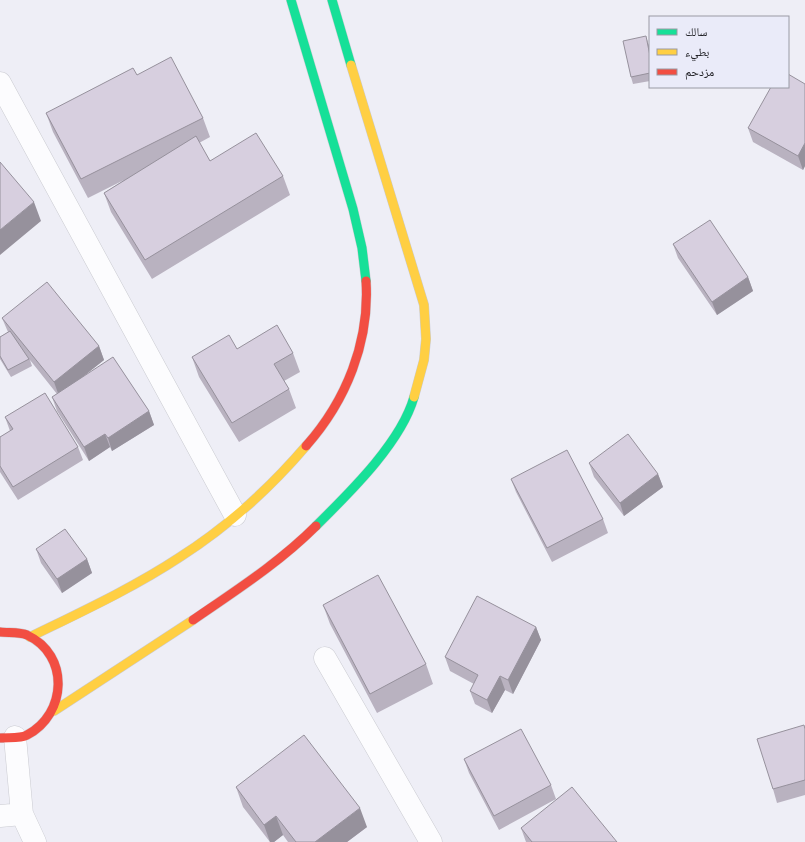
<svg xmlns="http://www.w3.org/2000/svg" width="805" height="842" font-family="'Sofia Sans Condensed','Noto Naskh Arabic',sans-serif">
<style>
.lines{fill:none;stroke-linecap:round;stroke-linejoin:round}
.street-casing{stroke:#cacbd1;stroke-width:23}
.fast-casing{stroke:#cacbd1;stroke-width:10}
.slow-casing{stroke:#cacbd1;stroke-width:10}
.jam-casing{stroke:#cacbd1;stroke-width:10}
.street{stroke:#fcfcfe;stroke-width:22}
.fast{stroke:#16e098;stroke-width:9}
.slow{stroke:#ffcf43;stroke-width:9}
.jam{stroke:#f24e42;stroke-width:9}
.wall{fill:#b9b2c0}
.shaded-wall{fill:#96919c}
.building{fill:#d7cfdf;stroke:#96919c}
</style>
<rect width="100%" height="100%" fill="#eeeef6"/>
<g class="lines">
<defs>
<path id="street" d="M 0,83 L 235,515
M 325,658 L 431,842
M 15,737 L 22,814 L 35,842
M 0,816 L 22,814"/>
<path id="fast" d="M 291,0 L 353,209 L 362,248 L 366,281
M 332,0 L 351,65
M 316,526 C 349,493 401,443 414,397"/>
<path id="slow" d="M 351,65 L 424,305 L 426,339 L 424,360 L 414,397
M 30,637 C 81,612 133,588 180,557 C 227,527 270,488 306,446
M 54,711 L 193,620"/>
<path id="jam" d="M 306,446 C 346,401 370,342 366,281
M 193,620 C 235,591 279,563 316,526
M 0,632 C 8,633 20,632 27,635 C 70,655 67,714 27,735 C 20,739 8,737 0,738"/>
</defs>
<use href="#street" class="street-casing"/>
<use href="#fast" class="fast-casing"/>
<use href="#slow" class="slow-casing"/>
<use href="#jam" class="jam-casing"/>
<use href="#street" class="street"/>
<use href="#fast" class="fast"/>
<use href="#slow" class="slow"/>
<use href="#jam" class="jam"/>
</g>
<path class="wall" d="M 648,43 L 650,51 L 650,81 L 633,84 L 631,77 Z
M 137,75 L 203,118 L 210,137 L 199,143 L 210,161 L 283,176 L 290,195 L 152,279 L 111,212 L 104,193 L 124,180 L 88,198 L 53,132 L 46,113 Z
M 805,84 L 805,166 L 803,170 L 753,142 L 748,128 Z
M 673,244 L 748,277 L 753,291 L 717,315 L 678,258 Z
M 2,318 L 99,346 L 104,360 L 81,378 L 149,411 L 154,425 L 112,451 L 110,447 L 89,461 L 57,411 L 52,397 L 57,394 L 30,360 L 32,366 L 11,377 L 0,359 L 0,337 L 8,332 Z
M 237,349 L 293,353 L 300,372 L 284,381 L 289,389 L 296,408 L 239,442 L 199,377 L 192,357 Z
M 5,417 L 78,447 L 83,460 L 18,500 L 0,472 L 0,437 L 10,431 Z
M 589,463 L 658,474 L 663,487 L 624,516 L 594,477 Z
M 511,479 L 603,519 L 608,533 L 552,562 L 516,492 Z
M 36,549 L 87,559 L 92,573 L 62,593 L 41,563 Z
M 323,605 L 426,664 L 433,684 L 377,713 L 330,624 Z
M 536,627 L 541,640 L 513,694 L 505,690 L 492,713 L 475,704 L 470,691 L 474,684 L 450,671 L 445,657 Z
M 805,729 L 805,795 L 777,803 L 773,789 Z
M 464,759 L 551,785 L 556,799 L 499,830 L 469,773 Z
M 236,787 L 367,827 L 347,842 L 288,842 L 283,835 L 274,842 L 270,842 L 243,807 Z
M 521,828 L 617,842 L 526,842 Z"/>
<path class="shaded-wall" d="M 646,36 L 648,43 L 650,51 L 650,56 Z
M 805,143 L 805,166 L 803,170 L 798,156 Z
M 34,202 L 41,221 L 0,255 L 0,230 Z
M 748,277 L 753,291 L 717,315 L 712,302 Z
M 99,346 L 104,360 L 59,396 L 54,382 Z
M 149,411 L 154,425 L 112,451 L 108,438 Z
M 105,434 L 110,447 L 89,461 L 84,447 Z
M 658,474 L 663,487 L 624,516 L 620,503 Z
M 87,559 L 92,573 L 62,593 L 57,579 Z
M 536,627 L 541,640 L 513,694 L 508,680 Z
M 500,676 L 505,690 L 492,713 L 487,700 Z
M 360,808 L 367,827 L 347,842 L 315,842 Z
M 276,816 L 283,835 L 274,842 L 270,842 L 264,825 Z"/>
<path class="building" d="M 646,36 L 650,56 L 650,73 L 631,77 L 623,41 Z
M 171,57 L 203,118 L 81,179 L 46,113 L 133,68 L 137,75 Z
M 788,74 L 805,84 L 805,143 L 798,156 L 748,128 L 771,87 L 788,87 Z
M 256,133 L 283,176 L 145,260 L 104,193 L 196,136 L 210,161 Z
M 0,162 L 34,202 L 0,230 Z
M 710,220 L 748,277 L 712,302 L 673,244 Z
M 47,282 L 99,346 L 54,382 L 2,318 Z
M 277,325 L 293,353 L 274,364 L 289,389 L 232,423 L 192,357 L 229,335 L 237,349 Z
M 10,331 L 29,359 L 8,370 L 0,356 L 0,337 Z
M 113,357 L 149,411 L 108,438 L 105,434 L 84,447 L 52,397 Z
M 45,393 L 78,447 L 13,487 L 0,466 L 0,437 L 13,429 L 5,417 Z
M 628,434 L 658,474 L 620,503 L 589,463 Z
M 567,450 L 603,519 L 547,548 L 511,479 Z
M 65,529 L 87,559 L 57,579 L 36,549 Z
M 378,575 L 426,664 L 370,694 L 323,605 Z
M 477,596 L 536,627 L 508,680 L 500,676 L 487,700 L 470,691 L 478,675 L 445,657 Z
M 804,725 L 805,729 L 805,780 L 773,789 L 757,739 Z
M 521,729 L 551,785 L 494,816 L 464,759 Z
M 304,735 L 360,808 L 315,842 L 296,842 L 276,816 L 264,825 L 236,787 Z
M 572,787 L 617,842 L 532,842 L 521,828 Z"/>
<rect x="649" y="16" width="140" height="72" fill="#eaebf9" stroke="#999aa4"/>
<rect x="657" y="29" width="20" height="6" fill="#16e098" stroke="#999aa4"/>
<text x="685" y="36" font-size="12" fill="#202025">سالك</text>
<rect x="657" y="49" width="20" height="6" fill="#ffcf43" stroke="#999aa4"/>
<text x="685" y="56" font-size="12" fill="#202025">بطيء</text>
<rect x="657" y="69" width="20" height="6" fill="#f24e42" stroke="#999aa4"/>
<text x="685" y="76" font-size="12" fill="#202025">مزدحم</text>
</svg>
